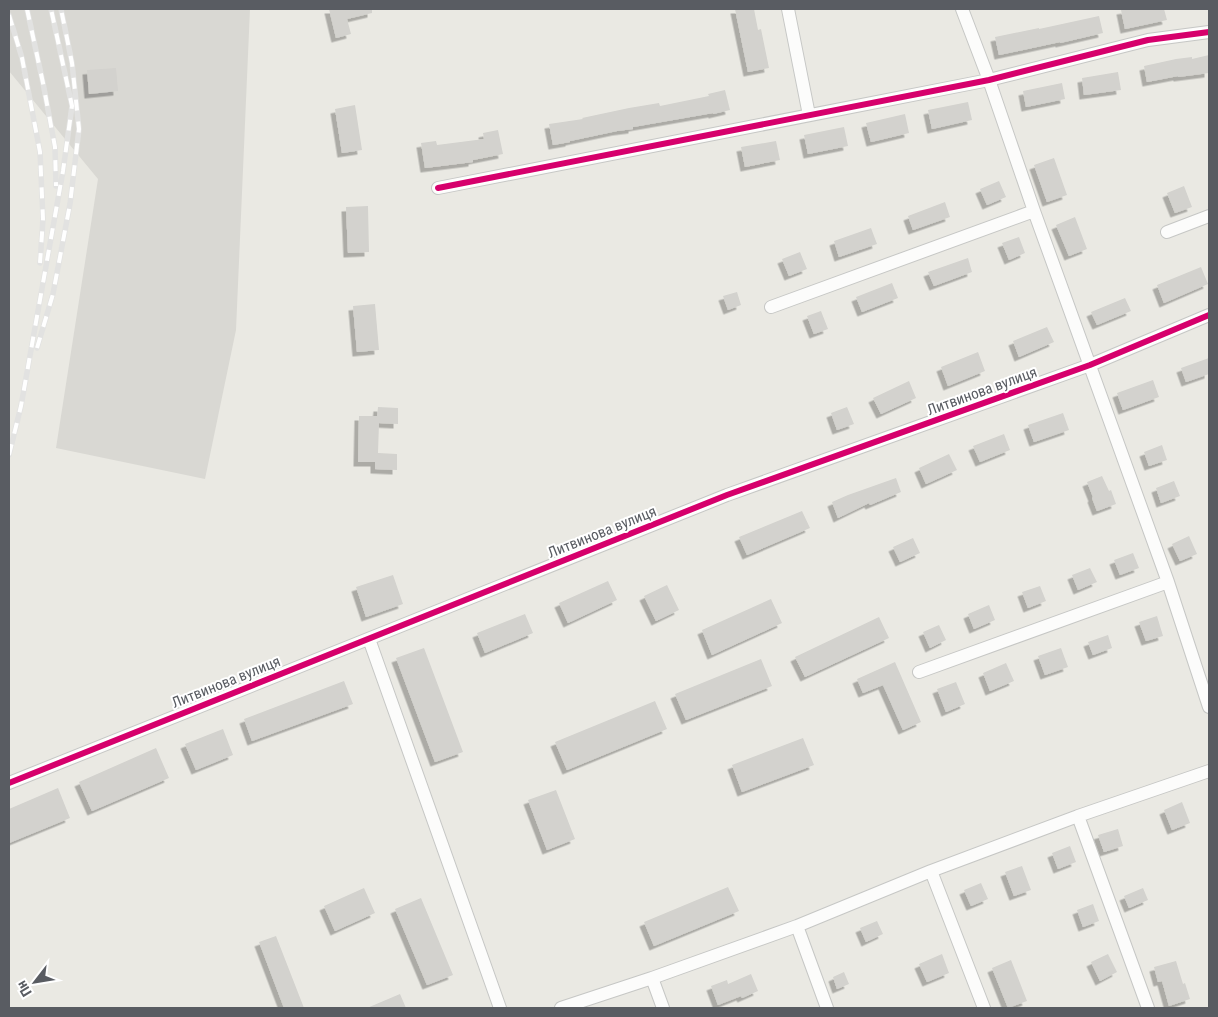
<svg xmlns="http://www.w3.org/2000/svg" width="1218" height="1017" font-family="'Roboto Condensed',sans-serif">
<style>
.industrial{fill:#d9d8d3}
.building{fill:#d3d2ce;filter:url(#shadow)}
.lines{fill:none;stroke-linecap:round;stroke-linejoin:round}
.street-casing{stroke:#c6c7c5;stroke-width:14}
.street{stroke:#fcfcfb;stroke-width:12}
.rail-casing{stroke:#e2e2e1;stroke-width:5.5}
.rail{stroke:#fff;stroke-width:4;stroke-dasharray:11;stroke-linecap:butt}
.cycleway-casing{stroke:#fff;stroke-width:9}
.cycleway{stroke:#d6006c;stroke-width:6}
.labels{text-anchor:middle;stroke-width:4;stroke-linejoin:round;paint-order:stroke}
.street-label{font-size:15px;fill:#595c62;stroke:#fff}
</style>
<defs>
<filter id="shadow"><feDropShadow dx="-4.5" dy="4.5" stdDeviation="0" flood-color="#0004"/></filter>
</defs>
<rect width="100%" height="100%" fill="#eae9e3"/>
<path class="industrial" d="M 9,9 L 250,9 L 236,330 L 205,479 L 56,448 L 98,179 L 9,71 Z"/>
<path class="building" d="M 329,9 L 372,9 L 372,13 L 347,19 L 351,34 L 336,38 Z
M 735,9 L 754,9 L 758,30 L 761,29 L 769,68 L 748,72 Z
M 1128,9 L 1164,9 L 1167,20 L 1125,29 L 1121,10 Z
M 1099,16 L 1103,33 L 1060,43 L 1060,42 L 999,55 L 995,37 L 1039,28 L 1039,29 Z
M 1209,55 L 1209,73 L 1178,77 L 1178,76 L 1147,82 L 1144,66 L 1176,59 L 1192,57 L 1192,59 Z
M 116,68 L 118,91 L 89,94 L 87,70 Z
M 1118,72 L 1121,90 L 1084,95 L 1082,78 Z
M 1062,83 L 1065,99 L 1026,107 L 1023,91 Z
M 725,90 L 730,110 L 713,114 L 713,113 L 633,127 L 633,129 L 617,131 L 570,141 L 570,142 L 553,145 L 549,124 L 583,119 L 582,118 L 629,108 L 659,103 L 660,106 L 709,96 L 708,94 Z
M 968,102 L 972,120 L 932,129 L 928,110 Z
M 355,105 L 362,150 L 342,153 L 335,109 Z
M 905,114 L 909,133 L 871,142 L 866,123 Z
M 844,127 L 848,146 L 808,154 L 804,135 Z
M 498,130 L 503,154 L 473,160 L 473,162 L 425,168 L 421,143 L 436,141 L 437,145 L 484,139 L 483,133 Z
M 776,141 L 780,160 L 745,167 L 741,147 Z
M 1054,158 L 1067,195 L 1047,202 L 1034,165 Z
M 999,181 L 1006,197 L 987,205 L 980,189 Z
M 1184,186 L 1192,207 L 1175,213 L 1167,193 Z
M 945,202 L 950,217 L 913,230 L 908,216 Z
M 368,206 L 369,252 L 348,253 L 346,207 Z
M 1075,217 L 1087,249 L 1069,256 L 1056,225 Z
M 871,228 L 877,244 L 839,257 L 834,241 Z
M 1019,237 L 1025,253 L 1009,260 L 1002,243 Z
M 800,252 L 807,269 L 789,276 L 782,259 Z
M 968,258 L 972,272 L 934,286 L 928,272 Z
M 1201,267 L 1208,284 L 1164,303 L 1157,285 Z
M 892,283 L 898,298 L 862,312 L 856,297 Z
M 737,292 L 741,305 L 728,310 L 723,296 Z
M 1125,298 L 1131,311 L 1097,325 L 1091,312 Z
M 375,304 L 379,350 L 357,352 L 353,306 Z
M 821,311 L 828,329 L 814,334 L 807,316 Z
M 1047,327 L 1054,342 L 1019,357 L 1013,341 Z
M 978,352 L 985,371 L 948,386 L 941,367 Z
M 1209,358 L 1209,374 L 1186,382 L 1181,368 Z
M 1153,380 L 1159,397 L 1123,410 L 1117,393 Z
M 909,381 L 916,398 L 881,414 L 873,398 Z
M 378,407 L 398,408 L 398,424 L 379,423 L 378,453 L 397,454 L 397,470 L 375,469 L 375,462 L 358,462 L 359,416 L 377,416 Z
M 847,407 L 854,424 L 837,430 L 831,413 Z
M 1063,413 L 1069,430 L 1034,442 L 1028,425 Z
M 1004,434 L 1010,450 L 980,462 L 973,446 Z
M 1162,445 L 1167,460 L 1149,466 L 1144,452 Z
M 949,454 L 957,470 L 926,484 L 919,468 Z
M 1102,476 L 1109,491 L 1111,490 L 1116,504 L 1097,511 L 1092,498 L 1093,497 L 1087,482 Z
M 896,478 L 901,492 L 870,505 L 869,503 L 838,518 L 832,502 L 848,495 Z
M 1174,481 L 1180,496 L 1161,503 L 1156,488 Z
M 802,511 L 810,528 L 747,555 L 739,537 Z
M 1189,536 L 1197,554 L 1180,561 L 1172,544 Z
M 913,538 L 920,553 L 900,562 L 893,547 Z
M 1133,553 L 1139,568 L 1120,575 L 1114,560 Z
M 1090,568 L 1097,582 L 1078,590 L 1072,575 Z
M 393,575 L 403,604 L 366,617 L 356,587 Z
M 608,581 L 617,600 L 568,623 L 559,603 Z
M 667,585 L 679,610 L 656,621 L 644,596 Z
M 1040,586 L 1046,601 L 1028,608 L 1022,592 Z
M 771,599 L 782,623 L 712,655 L 702,630 Z
M 989,605 L 995,620 L 974,629 L 968,614 Z
M 525,614 L 533,633 L 485,653 L 477,633 Z
M 1157,616 L 1163,636 L 1146,641 L 1139,622 Z
M 879,617 L 889,638 L 805,677 L 795,657 Z
M 939,625 L 946,640 L 930,648 L 923,632 Z
M 1108,635 L 1112,648 L 1093,655 L 1088,642 Z
M 424,648 L 463,752 L 435,762 L 396,658 Z
M 1061,648 L 1068,667 L 1045,675 L 1038,656 Z
M 761,659 L 772,686 L 686,720 L 675,694 Z
M 895,662 L 921,722 L 903,730 L 883,685 L 863,693 L 857,679 Z
M 1006,663 L 1014,681 L 990,691 L 983,673 Z
M 344,681 L 353,704 L 252,741 L 244,719 Z
M 956,682 L 965,704 L 946,712 L 937,689 Z
M 655,701 L 667,729 L 567,770 L 555,742 Z
M 223,729 L 233,755 L 196,770 L 185,744 Z
M 803,738 L 814,765 L 742,792 L 732,765 Z
M 156,748 L 169,778 L 92,811 L 79,782 Z
M 58,788 L 70,818 L 9,843 L 9,809 Z
M 556,790 L 575,839 L 547,850 L 528,800 Z
M 1182,802 L 1190,823 L 1172,830 L 1164,810 Z
M 1118,829 L 1123,846 L 1104,852 L 1098,835 Z
M 1070,846 L 1076,862 L 1058,869 L 1052,853 Z
M 1022,866 L 1031,890 L 1014,896 L 1005,872 Z
M 981,883 L 988,899 L 971,906 L 964,890 Z
M 728,887 L 739,911 L 654,946 L 644,922 Z
M 364,888 L 375,913 L 335,931 L 324,906 Z
M 1143,888 L 1148,900 L 1129,908 L 1124,896 Z
M 421,898 L 453,975 L 427,985 L 395,909 Z
M 1093,904 L 1099,921 L 1083,927 L 1077,910 Z
M 877,921 L 883,934 L 866,942 L 860,928 Z
M 276,936 L 304,1008 L 284,1008 L 259,942 Z
M 942,954 L 949,973 L 927,982 L 919,964 Z
M 1108,954 L 1117,972 L 1100,981 L 1091,962 Z
M 1011,960 L 1027,1001 L 1008,1008 L 992,968 Z
M 1176,961 L 1183,984 L 1185,983 L 1190,999 L 1169,1006 L 1162,981 L 1158,982 L 1154,967 Z
M 844,972 L 849,984 L 837,989 L 833,977 Z
M 751,974 L 758,991 L 742,998 L 741,996 L 718,1005 L 711,986 L 727,980 L 728,984 Z
M 400,994 L 406,1008 L 367,1008 Z"/>
<g class="lines">
<defs>
<path id="street" d="M 788,9 L 809,115
M 962,9 L 989,80 L 1034,211 L 1168,582 L 1209,707
M 438,188 L 989,80 L 1148,40 L 1209,32
M 1167,232 L 1209,216
M 771,307 L 1034,211
M 369,639 L 500,1008
M 919,672 L 1168,582
M 9,783 L 727,495 L 1090,365 L 1209,315
M 1078,816 L 1148,1008
M 931,871 L 984,1008
M 797,926 L 827,1008
M 652,978 L 663,1008
M 561,1008 L 652,978 L 797,926 L 931,871 L 1078,816 L 1209,771"/>
</defs>
<use href="#street" class="street-casing"/>
<use href="#street" class="street"/>
<defs>
<path id="rail" d="M 27,9 L 43,83 L 55,147 L 56,186
M 9,15 L 22,58 L 40,152 L 43,219 L 40,263
M 37,348 L 53,294 L 70,204 L 79,129 L 72,63 L 61,9
M 9,455 L 21,406 L 63,171 L 72,106 L 51,9"/>
</defs>
<use href="#rail" class="rail-casing"/>
<use href="#rail" class="rail"/>
<defs>
<path id="cycleway" d="M 438,188 L 989,80 L 1148,40 L 1209,32
M 9,783 L 727,495 L 1090,365 L 1209,315"/>
</defs>
<use href="#cycleway" class="cycleway-casing"/>
<use href="#cycleway" class="cycleway"/>
</g>
<g class="labels">
<g class="street-label">
<text transform="translate(982 391) rotate(-20)" y="5">Литвинова вулиця</text>
<text transform="translate(602 532) rotate(-22)" y="5">Литвинова вулиця</text>
<text transform="translate(226 682) rotate(-22)" y="5">Литвинова вулиця</text>
</g>
</g>
<rect width="1218" height="1017" fill="none" stroke="#595c62" stroke-width="20"/>
<g transform="translate(35 982) rotate(239)" stroke="#ffffff" stroke-width="4" paint-order="stroke">
<path d="M0-4L9 19L0 12L-9 19Z" fill="#595c62"/>
<text y="-8" font-size="14" font-weight="bold" text-anchor="middle" fill="#595c62">Пн</text>
</g>
</svg>
